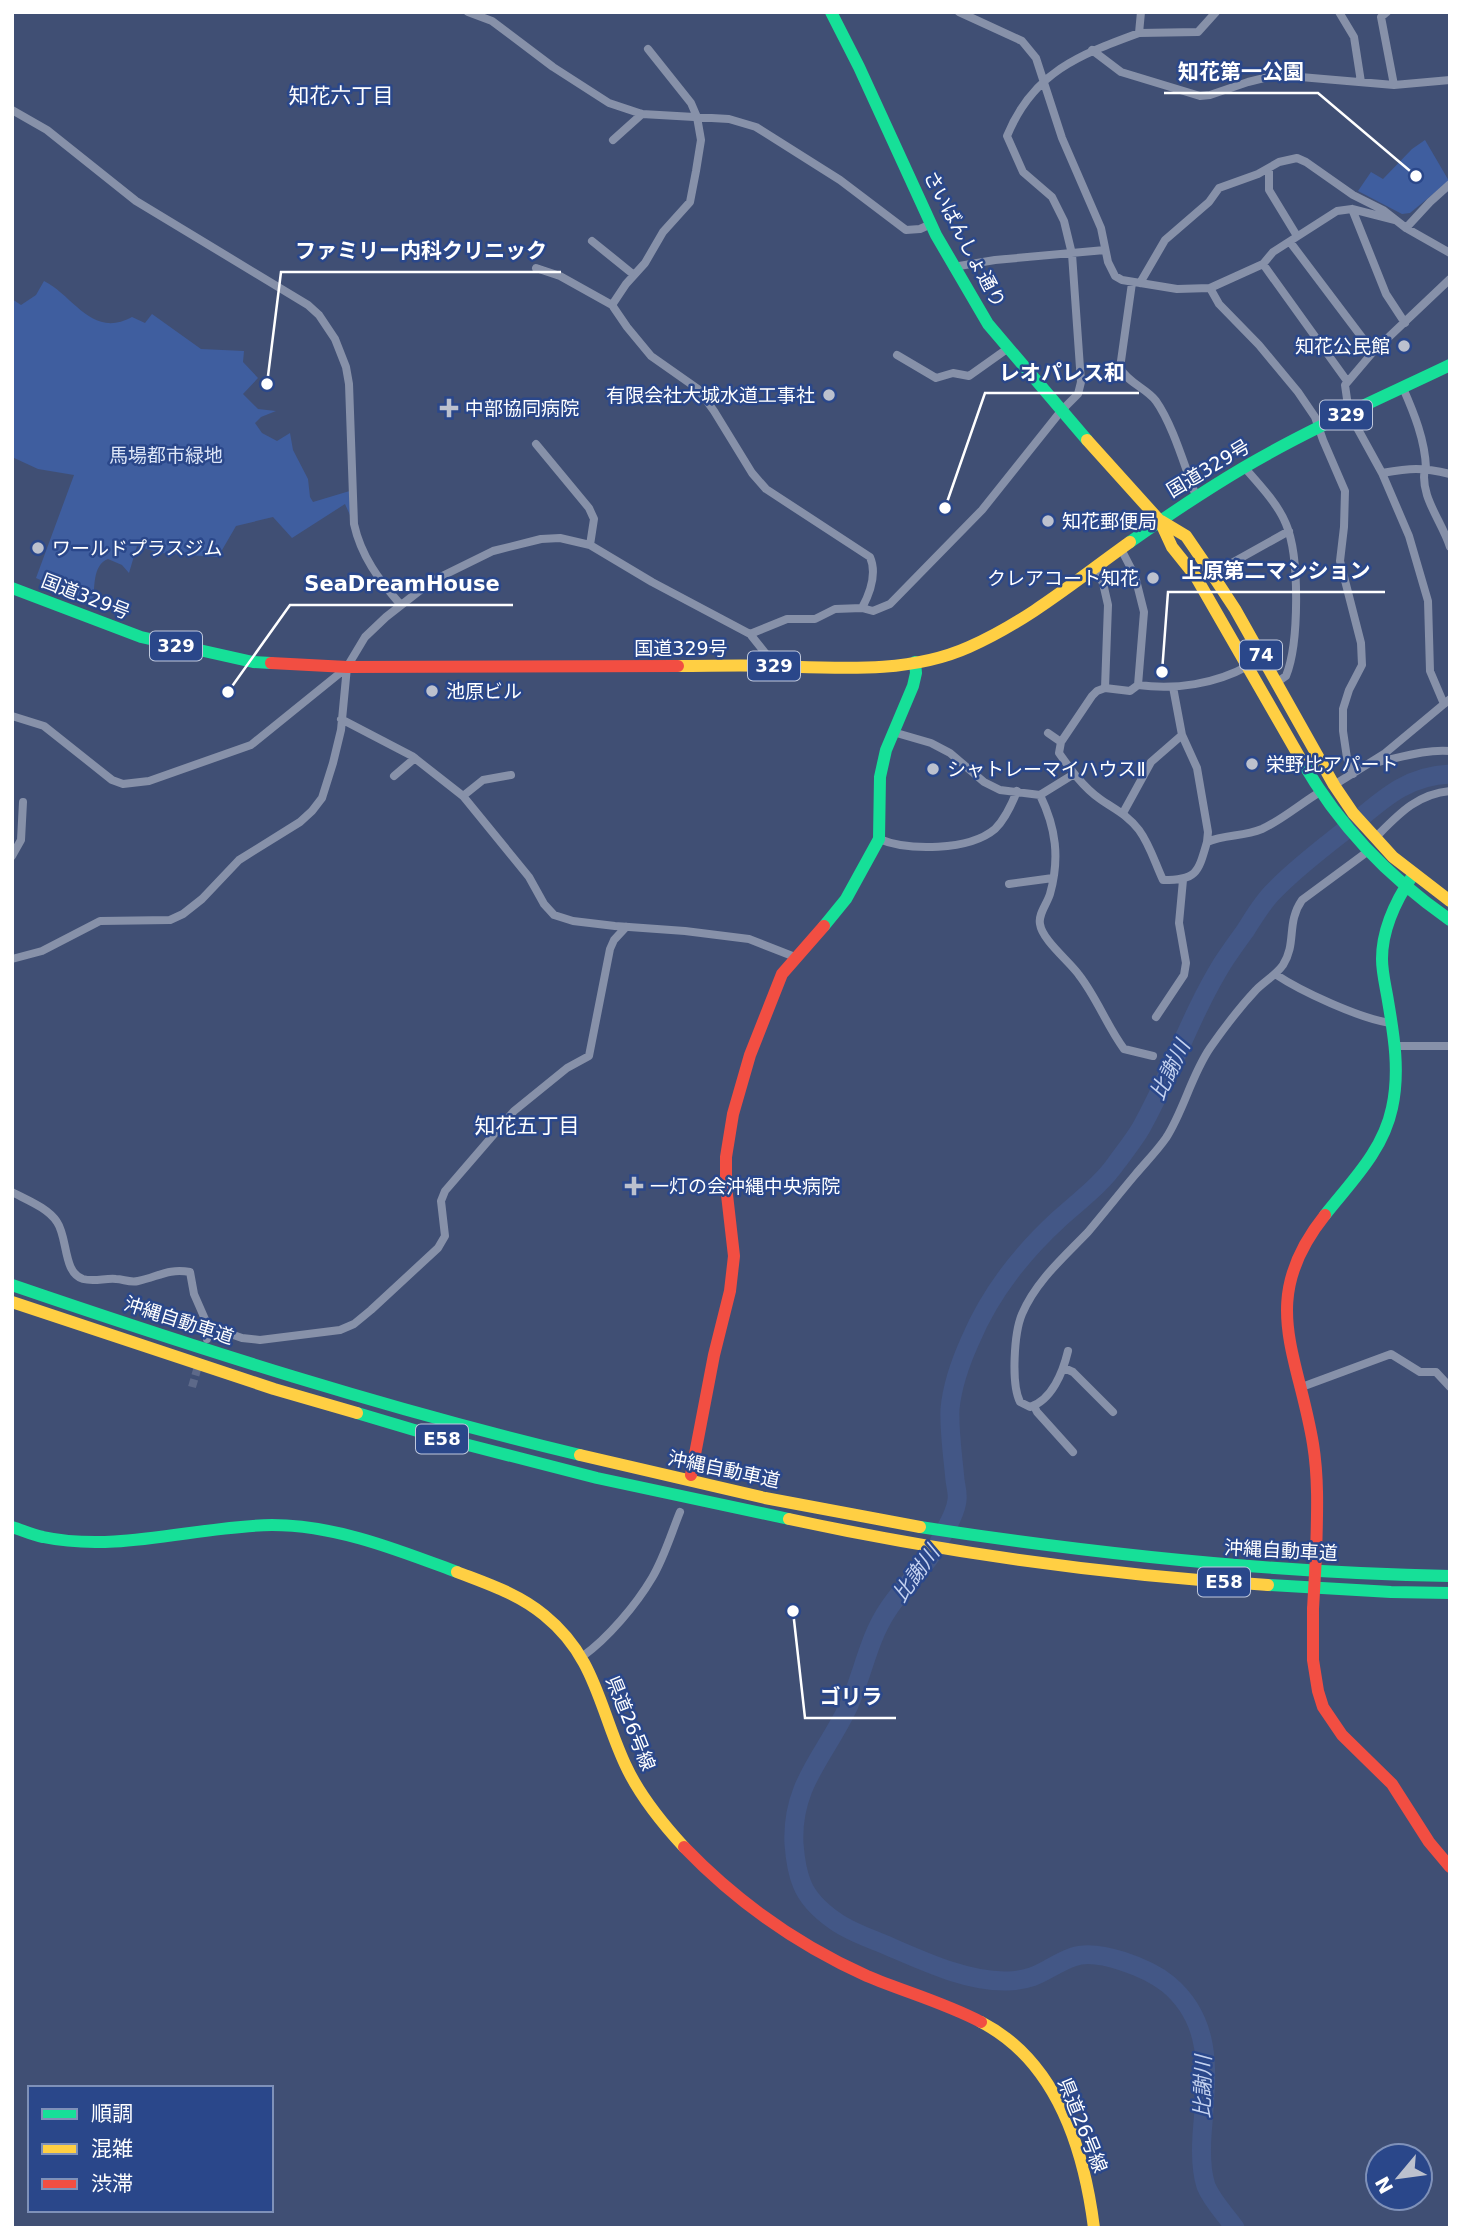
<svg xmlns="http://www.w3.org/2000/svg" width="1462" height="2240" font-family="'DejaVu Sans','Noto Sans JP',sans-serif">
<style>
.green{fill:#3f5e9f}
.lines{fill:none;stroke-linecap:round;stroke-linejoin:round}
.river{stroke:#435786;stroke-width:19}
.street-tunnel{stroke:#5d6989;stroke-width:8;stroke-dasharray:8 4;stroke-linecap:butt}
.street{stroke:#8791a9;stroke-width:8}
.fast{stroke:#16e098;stroke-width:12}
.slow{stroke:#ffcf43;stroke-width:12}
.jam{stroke:#f24e42;stroke-width:12}
.jam-bridge{stroke:#f24e42;stroke-width:12}
.poi-dot{fill:#bcc1ce;stroke:#2a478a;stroke-width:2.5}
.labels{text-anchor:middle;stroke-width:5;stroke-linejoin:round;paint-order:stroke}
.shield{fill:#2a478a;stroke:#bfc8dc;stroke-width:2}
.shield-label{font-size:18px;font-weight:bold;fill:#fff}
.street-label{font-size:19px;fill:#fff;stroke:#2a478a}
.poi-label{font-size:19px;fill:#fff;stroke:#2a478a;text-anchor:start}
.park-label{font-size:19px;fill:#dce5f7;stroke:#2a478a}
.neighbourhood-label{font-size:21px;fill:#fff;stroke:#2a478a}
.water-label{font-size:21px;font-style:italic;fill:#c4d2f0;stroke:#2a478a}
.leader{fill:none;stroke:#fff;stroke-width:2.5}
.callout-dot{fill:#fff;stroke:#2a478a;stroke-width:2.5}
.callout-label{font-size:21px;text-anchor:middle;font-weight:bold;fill:#fff;stroke:#2a478a;stroke-width:5;stroke-linejoin:round;paint-order:stroke}
</style>
<rect width="100%" height="100%" fill="#404f74"/>
<path class="green" d="M 1425,140 L 1449,181 L 1410,213 L 1402,214 L 1358,191 L 1371,172 L 1383,179 L 1412,149 Z
M 44,281 C 74,296 92,339 132,317 L 145,323 L 152,314 L 201,349 L 244,351 L 243,362 L 258,378 L 243,394 L 258,409 L 276,411 L 261,417 L 255,423 L 262,433 L 277,441 L 290,433 L 293,450 L 308,479 L 310,497 L 313,502 L 353,490 L 354,524 L 345,504 L 292,538 L 273,517 L 236,526 L 218,557 L 160,553 L 137,546 L 129,573 L 122,565 L 108,559 C 92,565 95,589 93,603 L 36,578 L 74,475 L 38,469 L 12,457 L 12,299 L 21,305 L 36,295 Z"/>
<g class="lines">
<path class="river" d="M 1235,2228 C 1226,2215 1212,2201 1206,2186 C 1201,2171 1201,2151 1202,2135 C 1206,2080 1216,2024 1168,1984 C 1148,1968 1098,1948 1073,1957 C 1046,1967 1040,1980 1007,1981 C 965,1982 919,1959 881,1943 C 866,1937 849,1931 835,1921 C 822,1912 808,1899 802,1884 C 797,1872 795,1857 794,1844 C 791,1784 826,1755 849,1705 C 863,1674 868,1640 887,1611 C 903,1585 929,1565 941,1538 C 947,1527 956,1512 957,1500 C 958,1494 956,1487 955,1480 C 953,1457 949,1432 950,1409 C 952,1387 961,1361 970,1341 C 990,1293 1022,1253 1059,1219 C 1079,1201 1102,1184 1117,1162 C 1125,1151 1134,1140 1141,1128 C 1171,1075 1190,1016 1222,964 C 1229,953 1237,942 1245,931 C 1254,917 1263,901 1275,890 C 1298,866 1327,845 1353,824 C 1384,798 1407,776 1450,774"/>
<path class="street-tunnel" d="M 192,1387 L 199,1363"/>
<path class="street" d="M 468,12 L 492,21 L 553,67 L 609,103 L 642,114 L 729,119 L 756,127 L 840,180 L 906,230 L 920,229 L 931,224
M 959,12 L 1022,41 L 1036,58 L 1062,138 L 1101,228 L 1108,262 L 1115,276 L 1122,280 L 1177,289 L 1210,288 L 1263,264 L 1273,252 L 1337,211 L 1352,209 L 1395,220
M 1339,12 L 1354,37 L 1361,82
M 1387,12 L 1381,17 L 1394,85
M 1139,33 L 1198,32 L 1216,12
M 648,49 L 691,103 L 697,117 L 701,140 L 696,171 L 690,202 L 663,232 L 645,263 L 626,284 L 612,305 L 627,327 L 651,356 L 698,389 L 714,411 L 752,473 L 766,489 L 870,557 C 877,573 870,593 862,608
M 1092,50 L 1121,72 L 1200,96 L 1210,95 L 1248,82 L 1277,75 L 1394,85 L 1450,80
M 12,110 L 47,130 L 136,201 L 308,305 L 319,315 L 335,339 L 346,367 L 349,384 L 354,524 C 361,556 379,580 400,604
M 613,140 L 642,114
M 1269,168 L 1269,190 L 1297,236
M 1352,209 L 1386,294 L 1405,323
M 1406,228 L 1430,202 L 1450,184
M 592,241 L 634,275
M 1290,242 L 1373,352
M 1263,264 L 1347,381
M 953,267 L 995,260 L 1105,250
M 536,268 L 560,276 L 612,305
M 1450,279 L 1373,352 L 1345,385 L 1349,413 L 1382,473 C 1411,468 1421,467 1450,474
M 1132,283 L 1120,368 C 1128,383 1146,388 1156,401 C 1173,425 1185,468 1196,496
M 1140,283 L 1165,240 L 1209,202 L 1219,188 L 1258,174 L 1279,162 L 1297,158 L 1306,162 L 1353,195 L 1383,210 L 1406,228 L 1450,253
M 1210,288 L 1219,304 L 1259,345 L 1298,392 L 1315,417 L 1323,440 L 1345,491 L 1344,527 L 1340,561 L 1361,643 L 1362,665 L 1349,690 L 1343,709 L 1343,731 L 1347,758 L 1353,774
M 897,355 L 936,378 L 953,373 L 969,376 L 1007,349
M 1403,388 C 1414,413 1425,440 1426,468
M 536,444 L 589,508 L 594,519 L 590,545
M 1244,467 C 1259,484 1278,504 1286,524 C 1300,557 1299,644 1286,676 L 1276,683
M 1425,468 C 1419,496 1442,521 1450,547
M 1382,473 L 1409,536 L 1428,601 L 1430,671 L 1444,704
M 1121,549 L 1135,576 L 1144,612 L 1138,685
M 1095,569 L 1103,583 L 1108,605 L 1105,688 L 1097,691 L 1092,696 L 1061,742 L 1059,753 C 1071,770 1083,787 1100,799 C 1114,809 1128,815 1139,830 C 1150,845 1155,863 1163,880 C 1197,880 1198,873 1207,842 C 1225,834 1243,837 1262,829 C 1282,820 1300,804 1320,792
M 1212,574 L 1289,531
M 750,634 L 787,619 L 815,619 L 835,609 L 862,608 L 873,611 L 890,604 L 982,510 L 1061,411 L 1078,394 L 1081,382 L 1072,254 L 1064,221 L 1052,197 L 1023,172 L 1007,136 C 1033,72 1079,55 1139,33 L 1141,12
M 1173,687 L 1182,735 L 1197,768 L 1208,832 L 1207,842
M 1105,688 L 1130,691 L 1138,685 C 1176,690 1215,684 1248,666
M 12,716 L 44,726 L 112,780 L 123,784 L 149,781 L 251,745 L 345,669
M 341,719 L 412,756 L 463,796 L 529,877 L 544,904 L 554,915 L 573,921 L 615,926 L 685,931 L 749,939 L 795,957
M 893,732 L 931,743 L 950,753 L 984,782 L 1000,790 L 1040,795 L 1074,774
M 1048,733 L 1061,742
M 1373,763 C 1399,758 1424,749 1450,751
M 394,776 L 415,758
M 1334,785 L 1384,754 L 1450,699
M 1040,795 C 1056,828 1060,858 1050,894 C 1047,904 1038,914 1040,924 C 1042,940 1070,962 1079,975 C 1097,998 1107,1026 1124,1049 L 1153,1056
M 463,796 L 483,780 L 511,775
M 1123,813 L 1151,762 L 1182,735
M 1375,838 C 1397,816 1416,794 1450,791
M 879,839 C 908,851 969,851 995,829 C 1005,819 1012,804 1017,791
M 12,856 L 21,840 L 23,802
M 1009,884 L 1053,878
M 12,959 L 42,951 L 100,921 L 170,920 L 183,914 L 202,899 L 239,860 L 300,822 L 312,811 L 322,798 L 333,763 L 341,730 L 347,667 L 365,637 L 386,617 L 432,581 L 493,551 L 541,539 L 560,538 L 590,545 L 652,582 L 750,634 L 766,654 L 772,666
M 1275,974 C 1302,992 1359,1018 1390,1023
M 1156,1017 L 1184,975 L 1186,963 L 1179,923 L 1183,880
M 1395,1046 L 1450,1046
M 12,1192 C 27,1200 48,1208 57,1222 C 68,1238 63,1273 83,1279 C 94,1282 105,1278 116,1279 C 123,1279 130,1283 138,1281 C 158,1277 168,1268 190,1272 L 194,1294 L 208,1326 L 207,1339
M 208,1326 L 242,1338 L 260,1340 L 340,1330 L 354,1324 L 371,1310 L 438,1248 L 445,1236 L 441,1201 L 445,1191 L 514,1111 L 567,1068 L 589,1056 L 610,949 L 614,940 L 626,927
M 1068,1351 C 1063,1372 1052,1400 1030,1407 L 1020,1402 C 1011,1384 1014,1333 1022,1314 C 1036,1281 1064,1257 1088,1232 C 1104,1213 1119,1194 1135,1175 C 1145,1163 1157,1151 1166,1138 C 1184,1110 1191,1076 1210,1048 C 1224,1028 1240,1007 1256,990 C 1265,981 1276,975 1283,965 C 1297,943 1286,923 1302,900 L 1367,852
M 1064,1368 L 1073,1372 L 1113,1412
M 1299,1388 L 1391,1354 L 1420,1372 L 1436,1372 L 1450,1387
M 1034,1406 L 1037,1412 L 1073,1452
M 583,1656 C 608,1638 636,1605 652,1578 C 664,1558 671,1534 680,1512"/>
<path class="fast" d="M 831,12 L 859,67 L 936,235 L 988,324 L 1087,440
M 1130,542 C 1167,516 1204,491 1243,468 C 1309,429 1381,398 1450,365
M 12,588 L 141,637 L 253,662 L 271,663
M 1300,758 C 1339,826 1386,875 1450,920
M 824,926 L 846,899 L 879,839 L 880,777 L 886,750 L 913,686 L 916,673 L 915,662
M 1325,1215 C 1351,1182 1383,1151 1392,1108 C 1400,1072 1394,1036 1388,1001 C 1386,988 1382,973 1382,959 C 1382,928 1396,900 1413,875
M 12,1285 C 199,1349 387,1409 580,1455
M 357,1413 L 441,1438 L 597,1478 L 789,1519
M 12,1527 C 22,1530 32,1535 43,1537 C 119,1553 196,1526 272,1525 C 336,1525 398,1550 457,1572
M 920,1527 C 1096,1554 1273,1573 1450,1576
M 1268,1585 L 1391,1592 L 1450,1593"/>
<path class="slow" d="M 1087,440 L 1160,521
M 1160,521 L 1172,547 L 1196,577 L 1300,758
M 1161,521 L 1186,536 L 1212,574 L 1235,609 L 1334,785 L 1353,813 L 1393,857 L 1450,901
M 678,666 C 710,666 742,665 774,666 C 838,668 909,674 969,647 C 1028,621 1078,579 1130,542
M 12,1302 L 274,1389 L 357,1413
M 580,1455 L 765,1498 L 920,1527
M 789,1519 C 946,1553 1107,1575 1268,1585
M 457,1572 C 488,1584 519,1594 544,1615 C 596,1657 599,1708 625,1764 C 639,1795 661,1822 684,1847
M 981,2022 C 1056,2061 1084,2149 1094,2228"/>
<path class="jam" d="M 271,663 L 347,667 L 678,666
M 691,1475 L 714,1355 L 730,1291 L 734,1256 L 726,1186 L 726,1157 L 733,1114 L 750,1055 L 782,974 L 824,926
M 1316,1556 C 1317,1518 1319,1481 1313,1444 C 1298,1352 1257,1300 1325,1215
M 1313,1609 L 1313,1660 L 1318,1691 L 1323,1707 L 1342,1735 L 1392,1784 L 1429,1842 L 1450,1867
M 684,1847 C 736,1901 798,1945 867,1976 C 905,1992 945,2003 981,2022"/>
<path class="jam-bridge" d="M 1313,1609 L 1316,1556"/>
</g>
<g class="poi-dot">
<circle cx="1404" cy="346" r="7"/>
<circle cx="829" cy="395" r="7"/>
<path d="M445.5 397.5h7v7h7v7h-7v7h-7v-7h-7v-7h7z"/>
<circle cx="1048" cy="521" r="7"/>
<circle cx="38" cy="548" r="7"/>
<circle cx="1153" cy="578" r="7"/>
<circle cx="432" cy="691" r="7"/>
<circle cx="1252" cy="764" r="7"/>
<circle cx="933" cy="769" r="7"/>
<path d="M630.5 1175.5h7v7h7v7h-7v7h-7v-7h-7v-7h7z"/>
</g>
<g class="labels">
<g class="shield">
<rect x="1320" y="400.5" width="52" height="29" rx="5"/>
<rect x="150" y="631.5" width="52" height="29" rx="5"/>
<rect x="1240" y="640.5" width="42" height="29" rx="5"/>
<rect x="748" y="651.5" width="52" height="29" rx="5"/>
<rect x="416" y="1424.5" width="52" height="29" rx="5"/>
<rect x="1198" y="1567.5" width="52" height="29" rx="5"/>
</g>
<g class="shield-label">
<text x="1346" y="421">329</text>
<text x="176" y="652">329</text>
<text x="1261" y="661">74</text>
<text x="774" y="672">329</text>
<text x="442" y="1445">E58</text>
<text x="1224" y="1588">E58</text>
</g>
<g class="street-label">
<text transform="translate(965 239) rotate(62)" y="7">さいばんしょ通り</text>
<text transform="translate(1208 468) rotate(-31)" y="7">国道329号</text>
<text transform="translate(86 596) rotate(21)" y="7">国道329号</text>
<text x="681" y="655">国道329号</text>
<text transform="translate(179 1320) rotate(18)" y="7">沖縄自動車道</text>
<text transform="translate(724 1469) rotate(12)" y="7">沖縄自動車道</text>
<text transform="translate(1281 1550) rotate(3)" y="7">沖縄自動車道</text>
<text transform="translate(631 1723) rotate(68)" y="7">県道26号線</text>
<text transform="translate(1083 2125) rotate(68)" y="7">県道26号線</text>
</g>
<g class="poi-label">
<text x="1390" y="353" text-anchor="end">知花公民館</text>
<text x="815" y="402" text-anchor="end">有限会社大城水道工事社</text>
<text x="465" y="415">中部協同病院</text>
<text x="1062" y="528">知花郵便局</text>
<text x="52" y="555">ワールドプラスジム</text>
<text x="1139" y="585" text-anchor="end">クレアコート知花</text>
<text x="446" y="698">池原ビル</text>
<text x="1266" y="771">栄野比アパート</text>
<text x="947" y="776">シャトレーマイハウスⅡ</text>
<text x="650" y="1193">一灯の会沖縄中央病院</text>
</g>
<g class="park-label">
<text x="166" y="462">馬場都市緑地</text>
</g>
<g class="neighbourhood-label">
<text x="341" y="103">知花六丁目</text>
<text x="527" y="1133">知花五丁目</text>
</g>
<g class="water-label">
<text transform="translate(1170 1070) rotate(-64)" y="7">比謝川</text>
<text transform="translate(916 1574) rotate(-54)" y="7">比謝川</text>
<text transform="translate(1203 2087) rotate(-89)" y="7">比謝川</text>
</g>
</g>
<path class="leader" d="M1416 176L1318 93H1164M267 384L281 272H561M945 508L985 393H1139M1162 672L1168 592H1385M228 692L290 605H513M793 1611L805 1718H896"/>
<g class="callout-dot">
<circle cx="1416" cy="176" r="7"/>
<circle cx="267" cy="384" r="7"/>
<circle cx="945" cy="508" r="7"/>
<circle cx="1162" cy="672" r="7"/>
<circle cx="228" cy="692" r="7"/>
<circle cx="793" cy="1611" r="7"/>
</g>
<g class="callout-label">
<text x="1241" y="79">知花第一公園</text>
<text x="421" y="258">ファミリー内科クリニック</text>
<text x="1062" y="380">レオパレス和</text>
<text x="1276" y="578">上原第二マンション</text>
<text x="402" y="591">SeaDreamHouse</text>
<text x="851" y="1704">ゴリラ</text>
</g>
<rect width="1462" height="2240" fill="none" stroke="#ffffff" stroke-width="28"/>
<rect x="28" y="2086" width="245" height="126" fill="#2a478a" stroke="#7f91b9" stroke-width="2"/>
<rect x="42" y="2109" width="35" height="10" fill="#16e098" stroke="#7f91b9" stroke-width="2"/>
<text x="91" y="2121" font-size="21" fill="#ffffff">順調</text>
<rect x="42" y="2144" width="35" height="10" fill="#ffcf43" stroke="#7f91b9" stroke-width="2"/>
<text x="91" y="2156" font-size="21" fill="#ffffff">混雑</text>
<rect x="42" y="2179" width="35" height="10" fill="#f24e42" stroke="#7f91b9" stroke-width="2"/>
<text x="91" y="2191" font-size="21" fill="#ffffff">渋滞</text>
<g transform="translate(1399 2177) rotate(241)"><circle r="33" fill="#2a478a" stroke="#7f91b9" stroke-width="2"/>
<path d="M0-5L12 26L0 18L-12 26Z" fill="#bcc1ce"/>
<text y="-10" font-size="19" font-weight="bold" text-anchor="middle" fill="#ffffff">N</text>
</g>
</svg>
